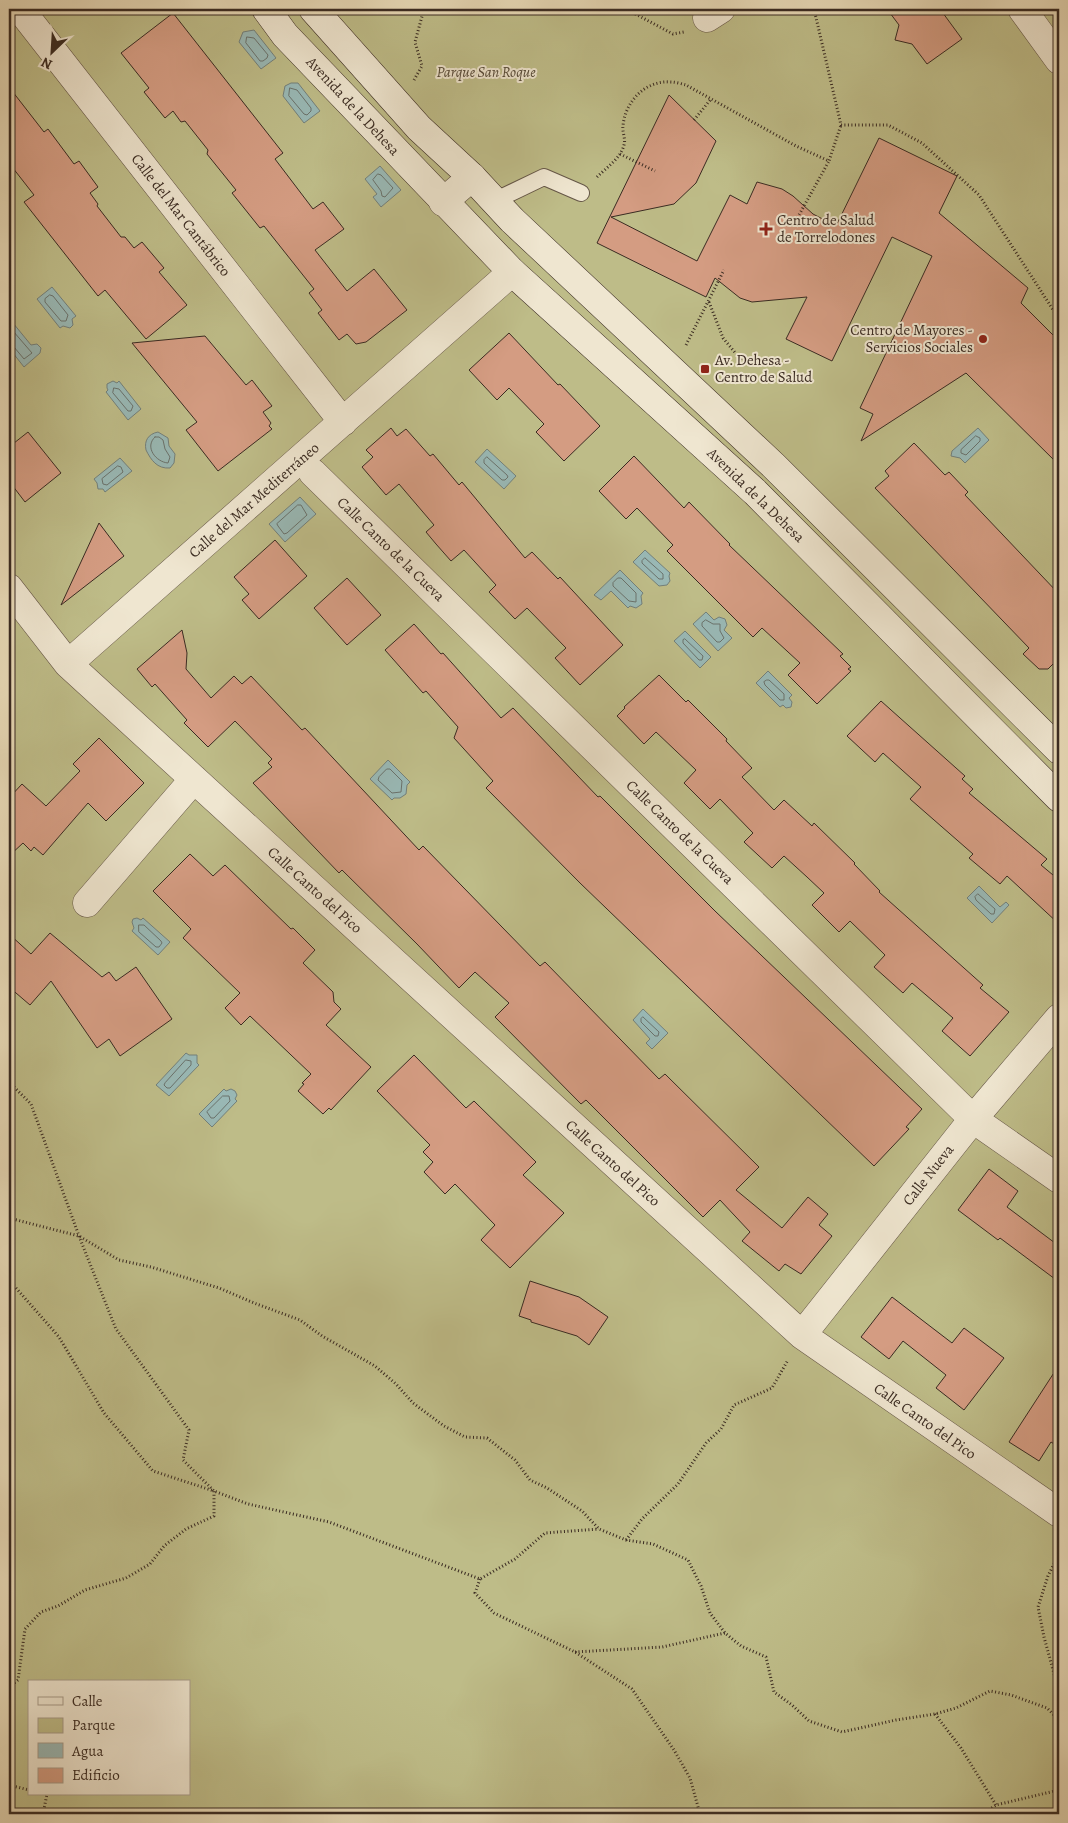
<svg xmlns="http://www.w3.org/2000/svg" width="1068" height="1823" font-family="Alegreya,serif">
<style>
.green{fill:#bebc88;stroke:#7c7455;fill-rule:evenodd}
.water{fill:#99b9b6;stroke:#73807b}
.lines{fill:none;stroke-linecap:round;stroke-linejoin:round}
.shore{stroke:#6a726c;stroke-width:1}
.building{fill:#d49c82;stroke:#3a2b22}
.lane-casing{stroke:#655647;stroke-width:18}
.street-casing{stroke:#655647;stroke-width:29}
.secondary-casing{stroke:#3a2b22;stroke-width:29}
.path{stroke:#3a2b22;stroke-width:3;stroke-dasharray:1 2.5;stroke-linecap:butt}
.lane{stroke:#efe6d0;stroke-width:16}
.street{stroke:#efe6d0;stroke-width:28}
.secondary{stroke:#efe6d0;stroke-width:28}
.poi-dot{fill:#8f2418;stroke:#efe6d0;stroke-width:2}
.labels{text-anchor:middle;stroke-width:4;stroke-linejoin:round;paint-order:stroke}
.park-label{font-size:15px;font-style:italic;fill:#544836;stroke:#efe6d0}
.street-label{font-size:15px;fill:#3a2b22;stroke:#efe6d0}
.poi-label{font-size:15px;fill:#3a2b22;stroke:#efe6d0;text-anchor:start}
</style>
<rect width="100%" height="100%" fill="#e7d9b6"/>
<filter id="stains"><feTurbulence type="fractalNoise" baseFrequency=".004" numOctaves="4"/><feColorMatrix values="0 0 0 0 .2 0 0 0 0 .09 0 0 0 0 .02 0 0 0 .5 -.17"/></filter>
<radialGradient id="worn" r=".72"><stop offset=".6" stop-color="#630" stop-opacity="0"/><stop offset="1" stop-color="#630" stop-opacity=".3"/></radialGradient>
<path class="green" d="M 9,9 L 1059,9 L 1059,1814 L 9,1814 ZM 29,1682 L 189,1682 L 189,1794 L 29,1794 Z"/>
<path class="water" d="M 254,30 L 276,58 L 261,69 L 239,42 L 243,32 Z
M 291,83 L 298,83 L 320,111 L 304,123 L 283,96 L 285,86 Z
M 380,166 L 401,190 L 381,207 L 373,197 L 377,194 L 365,179 Z
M 52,287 L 76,316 L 72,319 L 73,325 L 70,328 L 63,326 L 60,328 L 37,299 Z
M 13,323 L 31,345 L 37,344 L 41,348 L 40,353 L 24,367 L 9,348 L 9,327 Z
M 113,381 L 117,383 L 119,381 L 141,409 L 128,420 L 106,392 L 108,390 L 107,388 L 107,384 Z
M 978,428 L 989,440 L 965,463 L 960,458 L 951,456 L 952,451 Z
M 158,432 L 168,438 L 169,446 L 175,454 L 174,463 L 170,468 C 157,469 151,460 146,450 C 144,441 148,434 158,432 Z
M 487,449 L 516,476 L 504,489 L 475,462 Z
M 120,458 L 132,471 L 105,492 L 103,489 L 98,489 L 97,483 L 94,479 Z
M 300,497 L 316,514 L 285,542 L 269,524 Z
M 645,550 L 670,573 L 669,576 L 670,581 L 667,585 L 659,586 L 633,562 Z
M 620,570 L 643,593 L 641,596 L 642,604 L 636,608 L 630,606 L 628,608 L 611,591 L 601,600 L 594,595 Z
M 706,612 L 714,620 L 719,617 L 725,619 L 727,625 L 724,630 L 732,638 L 718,651 L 693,624 Z
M 685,631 L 711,657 L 700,668 L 674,641 Z
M 768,671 L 792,695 L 789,698 L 792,702 L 791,707 L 786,708 L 783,705 L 780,707 L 756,683 Z
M 388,760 L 410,782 L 407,785 L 406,794 L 400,798 L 394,798 L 392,800 L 370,779 Z
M 979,886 L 1000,907 L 1006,902 L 1009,905 L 992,923 L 967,898 Z
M 137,918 L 141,920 L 143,918 L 170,942 L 158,955 L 132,931 L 134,928 L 132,922 L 133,919 Z
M 643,1009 L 668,1033 L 652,1049 L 646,1043 L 650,1039 L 633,1020 Z
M 186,1053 L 189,1055 L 197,1055 L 197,1063 L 199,1065 L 169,1096 L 156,1085 Z
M 224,1089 L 226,1091 L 231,1089 L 235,1091 L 237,1095 L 235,1099 L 237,1101 L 212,1127 L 199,1114 Z"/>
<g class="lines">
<path class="shore" d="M 247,37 L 254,38 L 268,55 L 267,58 L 263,61 L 260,61 L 246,43 Z
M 290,88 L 297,90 L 311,108 L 311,111 L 307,115 L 304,114 L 289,96 Z
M 378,174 L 381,175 L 393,188 L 385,197 L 382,196 L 381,191 L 373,180 Z
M 50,295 L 53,296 L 68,315 L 66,321 L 61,321 L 45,302 L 45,299 Z
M 9,330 L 13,331 L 32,353 L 24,359 L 14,347 L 9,346
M 114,388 L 119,389 L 133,406 L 131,411 L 128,411 L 113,393 Z
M 976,436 L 980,438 L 980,441 L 966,455 L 961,453 L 961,450 Z
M 155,437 L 159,437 L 163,440 L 165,449 L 170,457 L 168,463 C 156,462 144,447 155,437 Z
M 487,457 L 507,475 L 508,477 L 505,480 L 502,480 L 484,463 L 484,460 Z
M 118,466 L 121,467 L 123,472 L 107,485 L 103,484 L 102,479 Z
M 298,505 L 301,505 L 307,515 L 287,533 L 284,534 L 278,526 L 277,524 Z
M 645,558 L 663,574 L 663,579 L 659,579 L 642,563 L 642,561 Z
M 618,578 L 621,578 L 636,593 L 636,602 L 629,601 L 613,586 L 613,583 Z
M 706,620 L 713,624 L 720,624 L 720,631 L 724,638 L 720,642 L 717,642 L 702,626 L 702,623 Z
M 685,639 L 703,656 L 702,660 L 699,660 L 683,643 L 683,640 Z
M 767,680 L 769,680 L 784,694 L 784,700 L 780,700 L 765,685 L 764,682 Z
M 387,769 L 390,769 L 402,781 L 401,792 L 392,793 L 378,780 L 379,777 Z
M 978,894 L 995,909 L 994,914 L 991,914 L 976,900 L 975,897 Z
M 139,925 L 144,925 L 161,941 L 162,943 L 159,947 L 156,947 L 139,932 Z
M 643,1017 L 659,1032 L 658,1036 L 655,1036 L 641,1022 L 641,1019 Z
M 186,1060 L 191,1061 L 191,1065 L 170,1088 L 167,1088 L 164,1085 L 165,1083 Z
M 223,1096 L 229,1096 L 230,1101 L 214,1118 L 211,1118 L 207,1112 Z"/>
</g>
<path class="building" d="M 887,9 L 940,9 L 962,39 L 927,64 L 912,44 L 895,40 L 899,25 Z
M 173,13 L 283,153 L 275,159 L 313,209 L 323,202 L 344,229 L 315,250 L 347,291 L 374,269 L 407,310 L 366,342 L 356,344 L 347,334 L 339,340 L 318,313 L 322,310 L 309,293 L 314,289 L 264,226 L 260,228 L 232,193 L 236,190 L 207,154 L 208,150 L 185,121 L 181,122 L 173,111 L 165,118 L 144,92 L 149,88 L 121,53 Z
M 9,87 L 44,132 L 48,129 L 74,164 L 79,161 L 98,187 L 90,193 L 98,204 L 97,206 L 121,237 L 125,237 L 134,248 L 142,242 L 164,268 L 159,272 L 187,305 L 146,339 L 105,290 L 98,296 L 24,202 L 34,195 L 9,163 Z
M 669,95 L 716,141 L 696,183 L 674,204 L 611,217 L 697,261 L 730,195 L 747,204 L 757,182 L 782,189 L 793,196 L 813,214 L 836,226 L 879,138 L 957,176 L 939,213 L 1028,288 L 1021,303 L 1059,341 L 1059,465 L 966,373 L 861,441 L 873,414 L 860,408 L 932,256 L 892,237 L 832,361 L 786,339 L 807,297 L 752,302 L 740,298 L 715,278 L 706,297 L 597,243 Z
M 509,333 L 558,385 L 560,384 L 600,426 L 564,461 L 536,432 L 544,424 L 509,388 L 497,400 L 469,370 Z
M 205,336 L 246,385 L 252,380 L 272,406 L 263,412 L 271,423 L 269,426 L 272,429 L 218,471 L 186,430 L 197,422 L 132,343 Z
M 391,428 L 397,436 L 406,429 L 430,456 L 433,454 L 459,485 L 462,482 L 525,558 L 532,552 L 558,579 L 560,577 L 623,645 L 580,685 L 555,658 L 566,648 L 527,608 L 515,619 L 489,592 L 496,585 L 464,550 L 451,561 L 436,544 L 426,532 L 434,525 L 399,484 L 386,495 L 362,467 L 373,457 L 366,450 Z
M 28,432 L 61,473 L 25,502 L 9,481 L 9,447 Z
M 914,443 L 945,475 L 949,472 L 968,492 L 965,495 L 1059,594 L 1059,658 L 1048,669 L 1039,669 L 1023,654 L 1029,648 L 875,488 L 889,476 L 885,471 Z
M 634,456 L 684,508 L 689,502 L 730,544 L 729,545 L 843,654 L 840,656 L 851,667 L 848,669 L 851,671 L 817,704 L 788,675 L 800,663 L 762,628 L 753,637 L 667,551 L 673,545 L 637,508 L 626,519 L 599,491 Z
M 99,523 L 124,556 L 61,605 Z
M 275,540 L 307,576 L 259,619 L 242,600 L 249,594 L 234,577 Z
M 347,578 L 381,615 L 347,645 L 314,608 Z
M 414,624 L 441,654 L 443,653 L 501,718 L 513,708 L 598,797 L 600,796 L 715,911 L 922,1109 L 906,1127 L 909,1129 L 874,1166 L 580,883 L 486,788 L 493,781 L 454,738 L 458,727 L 426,691 L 423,693 L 385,650 Z
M 182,630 L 187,653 L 186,669 L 211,698 L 234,676 L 242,684 L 251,676 L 302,730 L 305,728 L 419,850 L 423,846 L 540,966 L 545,962 L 659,1079 L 665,1074 L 759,1167 L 736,1190 L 782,1228 L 808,1197 L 828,1214 L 819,1225 L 832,1236 L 801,1274 L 785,1264 L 779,1271 L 742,1241 L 750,1232 L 720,1200 L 703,1217 L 586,1100 L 581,1104 L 495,1017 L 509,1003 L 475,972 L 459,988 L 417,944 L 342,870 L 339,873 L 253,783 L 272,767 L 268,763 L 272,759 L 235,721 L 208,747 L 184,723 L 187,720 L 155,684 L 152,687 L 137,669 Z
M 659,675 L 686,702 L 688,700 L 727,739 L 726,741 L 752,768 L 742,777 L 774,810 L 784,800 L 812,826 L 814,823 L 855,863 L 854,864 L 880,891 L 879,892 L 983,985 L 980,988 L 1009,1012 L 970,1056 L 942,1031 L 953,1018 L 912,983 L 903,993 L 874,967 L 885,955 L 850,921 L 839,932 L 812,905 L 824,893 L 807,877 L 784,856 L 772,868 L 744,842 L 753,833 L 720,799 L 710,809 L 684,783 L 696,770 L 656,732 L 644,744 L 617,716 L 625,708 L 624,707 Z
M 881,701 L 965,776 L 962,779 L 973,789 L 969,793 L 1047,859 L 1041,865 L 1059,880 L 1059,924 L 1007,876 L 1000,884 L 969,858 L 973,854 L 910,799 L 921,787 L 883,753 L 875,762 L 847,736 Z
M 99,738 L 144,783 L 106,821 L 88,803 L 43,855 L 34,847 L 31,851 L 23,843 L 9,856 L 9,798 L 22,784 L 46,806 L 80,771 L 73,764 Z
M 190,854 L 213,876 L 225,865 L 291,929 L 293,928 L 315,950 L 303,963 L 333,992 L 334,1002 L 341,1009 L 326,1025 L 371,1067 L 331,1110 L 329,1108 L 323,1114 L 298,1091 L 304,1084 L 302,1083 L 311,1074 L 250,1016 L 241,1025 L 225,1008 L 240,993 L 183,938 L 191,929 L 153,891 Z
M 50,933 L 102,977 L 109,972 L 116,981 L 136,967 L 172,1019 L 120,1056 L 109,1039 L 97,1048 L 51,981 L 30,1005 L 9,987 L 9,934 L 31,954 Z
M 414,1055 L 466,1108 L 474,1101 L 536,1162 L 523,1175 L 564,1213 L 510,1268 L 481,1240 L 495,1225 L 455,1184 L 445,1194 L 424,1172 L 433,1162 L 423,1152 L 430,1145 L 377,1091 Z
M 989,1169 L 1018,1191 L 1007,1207 L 1059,1246 L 1059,1282 L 1000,1238 L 998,1240 L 958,1210 Z
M 530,1281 L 579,1297 L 608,1317 L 589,1345 L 577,1336 L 531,1322 L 531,1320 L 519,1316 Z
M 892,1297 L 952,1343 L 964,1328 L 1004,1358 L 964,1410 L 936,1388 L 946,1375 L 903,1341 L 889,1359 L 861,1337 Z
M 1059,1365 L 1059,1447 L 1051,1442 L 1039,1461 L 1009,1442 Z"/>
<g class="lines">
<defs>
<path id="lane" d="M 494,201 L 544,177 L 581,193"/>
<path id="street" d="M 20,9 L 343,422
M 1022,9 L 1059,60
M 707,18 L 721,9
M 443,202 L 472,177
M 313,473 L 973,1119 L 1059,1179
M 9,588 L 68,664 L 512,272
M 68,664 L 802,1335 L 1059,1513
M 87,903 L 194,779
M 802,1335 L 973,1119 L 1059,1018"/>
<path id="secondary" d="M 266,9 L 285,35 L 512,272 L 755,492 L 1059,798
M 313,9 L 419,128 L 472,177 L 512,220 L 774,466 L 1059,750"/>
</defs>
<use href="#lane" class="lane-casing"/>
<use href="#street" class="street-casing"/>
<use href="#secondary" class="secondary-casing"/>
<path class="path" d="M 626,9 L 673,34 L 684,32
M 814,9 L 841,125 L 888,125 L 922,143 L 979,195 L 1059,319
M 414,80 L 422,66 L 415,42 L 424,9
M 694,120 L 711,99
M 620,154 L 655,171
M 597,177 C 606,168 621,158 624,145 C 626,139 622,132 623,126 C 625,102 645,80 671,82 C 676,82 682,84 686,85 L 796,146 L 829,161 L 841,125
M 794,224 L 829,161
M 709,302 L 723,338 L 742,361
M 686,345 L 724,270
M 9,1082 L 31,1104 L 79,1236 L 116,1329 L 189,1430 L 183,1460 L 214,1491 L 248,1504 L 329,1522 L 480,1579 L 515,1559 L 545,1533 L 599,1529
M 9,1218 L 79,1236 L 119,1260 L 151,1267 L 219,1288 L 254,1303 L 300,1320 L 322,1336 L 375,1366 L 396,1384 L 413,1403 L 444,1426 L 465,1437 L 487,1438 L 515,1460 L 530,1480 L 547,1488 L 582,1511 L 599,1529 L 626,1540 L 653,1544 L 688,1560 L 701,1586 L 710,1613 L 725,1633 L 741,1646 L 766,1657 L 774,1692 L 792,1705 L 809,1721 L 842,1732 L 896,1720 L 935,1714 L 956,1708 L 990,1691 L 1011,1695 L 1047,1708 L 1059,1720
M 9,1280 L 59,1337 L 104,1413 L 153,1471 L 214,1491 L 214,1516 L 186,1529 L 164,1546 L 150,1564 L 126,1578 L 85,1590 L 58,1606 L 41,1612 L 25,1629 L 18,1680 L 9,1687
M 626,1540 L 642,1519 L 678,1484 L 706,1443 L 721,1429 L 734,1405 L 772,1388 L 788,1360
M 1059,1554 L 1048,1576 L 1038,1607 L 1044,1637 L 1059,1692
M 480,1579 L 475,1593 L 494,1613 L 575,1652 L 632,1689 L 674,1750 L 690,1778 L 700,1814
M 575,1652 L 662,1647 L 725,1633
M 935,1714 L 961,1748 L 996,1805
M 9,1785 L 29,1790
M 37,1814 L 44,1809 L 47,1794
M 983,1814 L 996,1805 L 1059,1790"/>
<use href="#lane" class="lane"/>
<use href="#street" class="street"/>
<use href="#secondary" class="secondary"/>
</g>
<g class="poi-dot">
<path d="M763.5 221.5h5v5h5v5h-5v5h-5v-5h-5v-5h5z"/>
<circle cx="983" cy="339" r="5"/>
<rect x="700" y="364" width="10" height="10" rx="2.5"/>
</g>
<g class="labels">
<g class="park-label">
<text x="486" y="77">Parque San Roque</text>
</g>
<g class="street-label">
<text transform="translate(353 106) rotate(47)" y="5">Avenida de la Dehesa</text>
<text transform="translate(181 215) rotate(52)" y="5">Calle del Mar Cantábrico</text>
<text transform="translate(756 495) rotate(44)" y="5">Avenida de la Dehesa</text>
<text transform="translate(254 500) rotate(-41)" y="5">Calle del Mar Mediterráneo</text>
<text transform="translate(391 549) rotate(44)" y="5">Calle Canto de la Cueva</text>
<text transform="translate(680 832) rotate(44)" y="5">Calle Canto de la Cueva</text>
<text transform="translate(315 890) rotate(42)" y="5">Calle Canto del Pico</text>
<text transform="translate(613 1163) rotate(42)" y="5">Calle Canto del Pico</text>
<text transform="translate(928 1175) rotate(-52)" y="5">Calle Nueva</text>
<text transform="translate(925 1421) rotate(35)" y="5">Calle Canto del Pico</text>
</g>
<g class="poi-label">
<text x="777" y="225">Centro de Salud<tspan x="777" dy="17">de Torrelodones</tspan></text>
<text x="973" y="335" text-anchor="end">Centro de Mayores -<tspan x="973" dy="17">Servicios Sociales</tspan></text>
<text x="715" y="365">Av. Dehesa -<tspan x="715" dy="17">Centro de Salud</tspan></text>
</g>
</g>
<rect width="1068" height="1823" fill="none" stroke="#e7d9b6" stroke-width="30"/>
<rect x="10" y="10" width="1048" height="1803" fill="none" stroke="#3a2b22" stroke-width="2.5"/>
<rect x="15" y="15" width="1038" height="1793" fill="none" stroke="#3a2b22"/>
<rect x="28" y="1680" width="162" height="115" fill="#efe6d0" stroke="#a79b8a"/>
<rect x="38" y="1697" width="25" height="8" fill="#efe6d0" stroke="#a79b8a"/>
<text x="72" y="1706" font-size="15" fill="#3a2b22">Calle</text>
<rect x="38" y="1718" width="25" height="15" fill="#bebc88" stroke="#a79b8a"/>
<text x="72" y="1730" font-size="15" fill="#3a2b22">Parque</text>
<rect x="38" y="1743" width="25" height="15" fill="#99b9b6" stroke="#a79b8a"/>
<text x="72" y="1756" font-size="15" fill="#3a2b22">Agua</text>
<rect x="38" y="1768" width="25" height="15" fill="#d49c82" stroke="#a79b8a"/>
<text x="72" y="1780" font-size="15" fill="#3a2b22">Edificio</text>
<g transform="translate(52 52) rotate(205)" stroke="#efe6d0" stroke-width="4" paint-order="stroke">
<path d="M0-4L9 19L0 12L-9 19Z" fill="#3a2b22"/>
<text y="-8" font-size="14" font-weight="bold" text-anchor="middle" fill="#3a2b22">N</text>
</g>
<rect width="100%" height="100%" filter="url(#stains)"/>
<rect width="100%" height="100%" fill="url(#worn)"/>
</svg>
